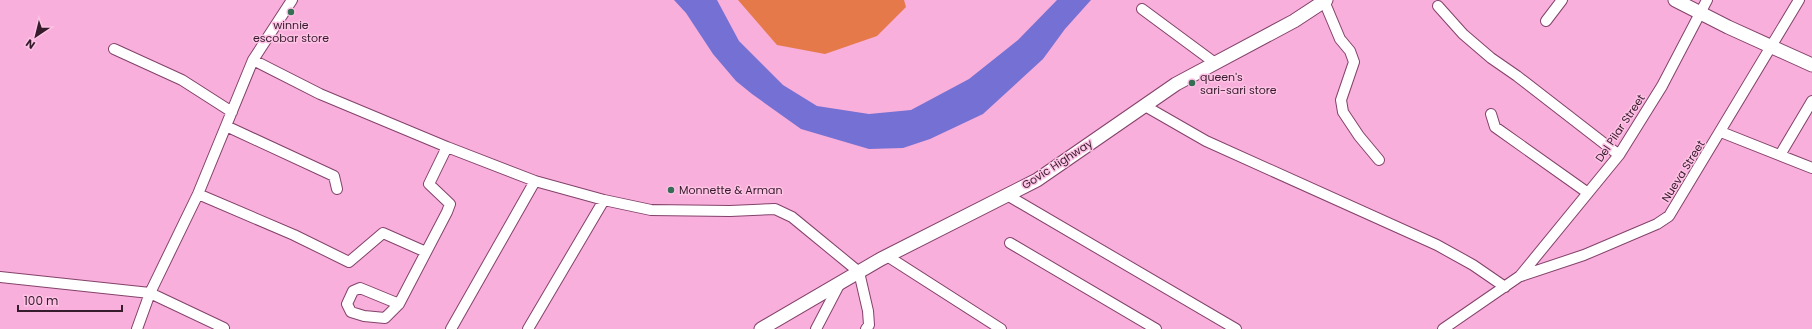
<svg xmlns="http://www.w3.org/2000/svg" width="1812" height="329" font-family="Poppins,sans-serif">
<style>
.forest{fill:#e5794a}
.water{fill:#7570d3}
.lines{fill:none;stroke-linecap:round;stroke-linejoin:round}
.minor-casing{stroke:#83426b;stroke-width:12}
.major-casing{stroke:#83426b;stroke-width:15}
.minor{stroke:#fff;stroke-width:10}
.major{stroke:#fff;stroke-width:13}
.poi-dot{fill:#356d55;stroke:#fec2e5;stroke-width:1.5}
.labels{text-anchor:middle;stroke-width:3;stroke-linejoin:round;paint-order:stroke}
.poi-label{font-size:11px;fill:#361b2c;stroke:#fec2e5;text-anchor:start}
.street-label{font-size:11px;fill:#361b2c;stroke:#fec2e5}
</style>
<rect width="100%" height="100%" fill="#f9afdb"/>
<path class="forest" d="M 738,0 L 904,0 L 906,7 L 877,36 L 825,54 L 777,45 Z"/>
<path class="water" d="M 674,0 L 717,0 L 739,41 L 783,85 L 817,106 L 869,114 L 911,110 L 969,79 L 1018,40 L 1057,0 L 1091,0 L 1065,29 L 1043,59 L 983,114 L 930,139 L 903,148 L 869,149 L 801,129 L 752,94 L 736,81 L 713,54 L 686,13 Z"/>
<g class="lines">
<defs>
<path id="minor" d="M 1324,1 L 1340,39 L 1350,51 L 1354,62 L 1341,100 L 1343,112 L 1359,136 L 1379,160
M 1438,6 L 1463,34 L 1491,58 L 1517,76 L 1619,155
M 1142,9 L 1215,63
M 1546,21 L 1562,0
M 114,49 L 182,80 L 232,112
M 253,60 L 320,94 L 447,147 L 535,181 L 604,200 L 651,210 L 730,211 L 775,209 L 792,217 L 859,272 L 868,311 L 869,325 L 866,329
M 1145,106 L 1206,141 L 1437,245 L 1473,265 L 1505,287
M 1491,114 L 1495,127 L 1588,193
M 226,126 L 334,176 L 337,189
M 1721,132 L 1812,168
M 1780,155 L 1812,101
M 198,194 L 294,235 L 349,262 L 383,233 L 426,252
M 1007,195 L 1236,329
M 1010,243 L 1156,329
M 887,256 L 1001,329
M 1521,276 L 1584,255 L 1657,224 L 1669,216 L 1799,0
M 0,277 L 150,293 L 224,328
M 399,304 L 360,288 L 353,291 L 347,304 L 351,312 L 364,316 L 385,318 L 399,304 L 447,212 L 450,204 L 429,184 L 447,147
M 137,329 L 150,293 L 198,194 L 253,60 L 292,0
M 451,329 L 535,181
M 528,329 L 604,200
M 816,329 L 840,283
M 1443,329 L 1520,276 L 1619,155 L 1662,86 L 1707,0"/>
<path id="major" d="M 1675,0 L 1728,27 L 1812,65
M 761,329 L 881,259 L 1037,180 L 1176,84 L 1294,21 L 1326,0"/>
</defs>
<use href="#minor" class="minor-casing"/>
<use href="#major" class="major-casing"/>
<use href="#minor" class="minor"/>
<use href="#major" class="major"/>
</g>
<g class="poi-dot">
<circle cx="291" cy="12" r="4"/>
<circle cx="1192" cy="83" r="4"/>
<circle cx="671" cy="190" r="4"/>
</g>
<g class="labels">
<g class="poi-label">
<text x="291" y="29" text-anchor="middle">winnie<tspan x="291" dy="13">escobar store</tspan></text>
<text x="1200" y="81">queen's<tspan x="1200" dy="13">sari-sari store</tspan></text>
<text x="679" y="194">Monnette &amp; Arman</text>
</g>
<g class="street-label">
<text transform="translate(1620 128) rotate(-56)" y="4">Del Pilar Street</text>
<text transform="translate(1057 164) rotate(-33)" y="4">Govic Highway</text>
<text transform="translate(1683 171) rotate(-58)" y="4">Nueva Street</text>
</g>
</g>
<g transform="translate(36 36) rotate(215)" stroke="#fec2e5" stroke-width="3" paint-order="stroke">
<path d="M0-3L7 15L0 10L-7 15Z" fill="#361b2c"/>
<text y="-6" font-size="11" font-weight="bold" text-anchor="middle" fill="#361b2c">N</text>
</g>
<path d="M18 305v6h104v-6" fill="none" stroke="#361b2c" stroke-width="2"/>
<text x="24" y="305" font-size="12" fill="#361b2c" stroke="#fec2e5" stroke-width="3" paint-order="stroke">100 m</text>
</svg>
